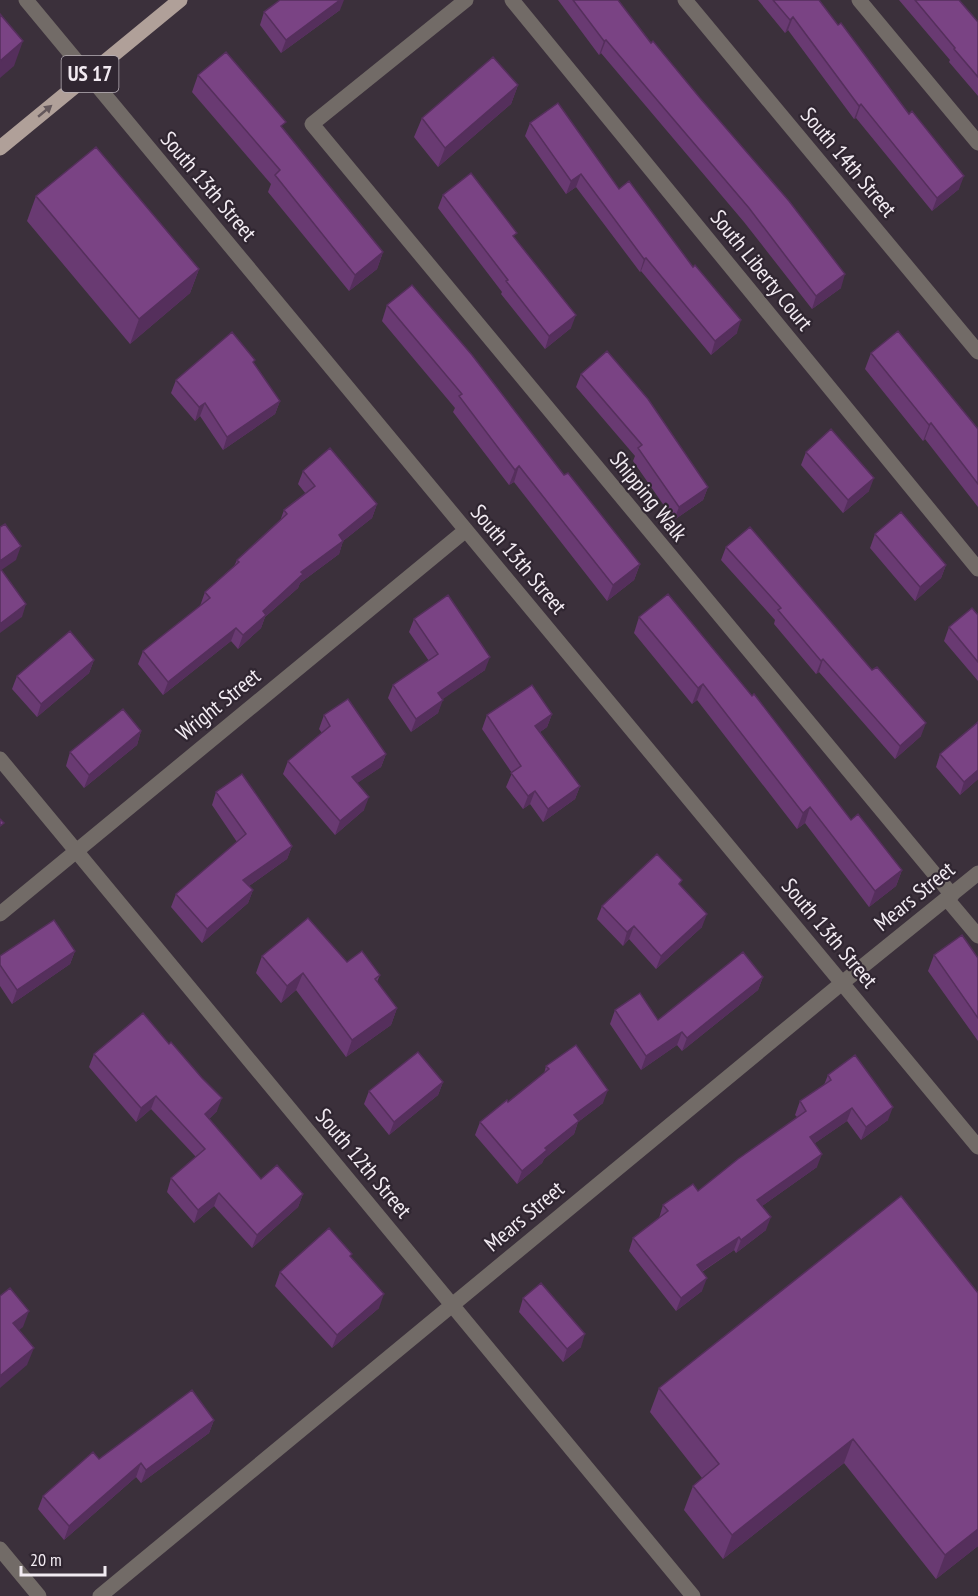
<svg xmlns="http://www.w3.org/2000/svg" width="978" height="1596" font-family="'PT Sans Narrow',sans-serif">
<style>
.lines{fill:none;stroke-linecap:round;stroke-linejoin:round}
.street{stroke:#726b67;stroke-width:15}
.primary{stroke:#b0a099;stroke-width:15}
.wall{fill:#693a72}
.shaded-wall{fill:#552f5c}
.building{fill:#7a4384;stroke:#552f5c;stroke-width:1.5}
.oneway{fill:#63575b}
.labels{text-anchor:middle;stroke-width:4.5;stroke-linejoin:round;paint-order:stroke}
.shield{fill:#302631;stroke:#b8b0b8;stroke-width:1.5}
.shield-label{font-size:21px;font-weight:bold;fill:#f2ebf2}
.street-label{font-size:22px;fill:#f2ebf2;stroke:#302631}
</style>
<rect width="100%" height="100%" fill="#3b303b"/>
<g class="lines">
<path class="street" d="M 26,0 L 978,1147
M 466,0 L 312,124 L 952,895
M 512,0 L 978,569
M 685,0 L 978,352
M 859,0 L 978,143
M 0,759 L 693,1596
M 947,899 L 978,936
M 0,914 L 466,530
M 0,1549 L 39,1596
M 100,1596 L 842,983 L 978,873"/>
<path class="primary" d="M 0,148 L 180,0"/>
</g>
<path class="wall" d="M 558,0 L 618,0 L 841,288 L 812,309 L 744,222 L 601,53 L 599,55 Z
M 758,0 L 819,0 L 959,189 L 932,211 L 856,118 L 854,119 L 788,30 L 785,33 Z
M 899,0 L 959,0 L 978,22 L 978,96 L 949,62 L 950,60 Z
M 340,10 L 281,53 L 260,25 L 264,12 Z
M 198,75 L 383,252 L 377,269 L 349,291 L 268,192 L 271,184 L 192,92 Z
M 518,85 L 511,104 L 438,167 L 414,137 L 422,118 Z
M 530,123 L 619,189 L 737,333 L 711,355 L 641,271 L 640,272 L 576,187 L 566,194 L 525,136 Z
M 443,195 L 515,238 L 571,328 L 545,349 L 501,294 L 502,292 L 438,208 Z
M 36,196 L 199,269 L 190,293 L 130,344 L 27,221 Z
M 387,305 L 564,475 L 640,564 L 634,580 L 607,601 L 514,482 L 509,485 L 453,412 L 455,408 L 382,321 Z
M 871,353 L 978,429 L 978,507 L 925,439 L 923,441 L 865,369 Z
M 254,363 L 280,401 L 275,414 L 223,450 L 200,416 L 195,421 L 171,393 L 176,380 Z
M 581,374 L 708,487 L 703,500 L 674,520 L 633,461 L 635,456 L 576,387 Z
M 806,452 L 869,491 L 843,513 L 801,465 Z
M 303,471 L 377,504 L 372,518 L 343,541 L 339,554 L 300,583 L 298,588 L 265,617 L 261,628 L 238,649 L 231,641 L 163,695 L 138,664 L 143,651 L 200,606 L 205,592 L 234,566 L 237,560 L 280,521 L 284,510 L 306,494 L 298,484 Z
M 875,534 L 946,565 L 941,578 L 915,601 L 870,548 Z
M 726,547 L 921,736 L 895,759 L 819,672 L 816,674 L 774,624 L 775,620 L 721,560 Z
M 978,615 L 978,681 L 944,641 L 949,627 Z
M 639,617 L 902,870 L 896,886 L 869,907 L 805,823 L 797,829 L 697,700 L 692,704 L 634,633 Z
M 414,619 L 485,670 L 442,699 L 438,713 L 411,732 L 388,698 L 393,685 L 429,661 L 409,632 Z
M 94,660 L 89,673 L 37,717 L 12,689 L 17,676 Z
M 552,714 L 547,727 L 540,732 L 580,786 L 575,799 L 543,822 L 530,804 L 523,809 L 506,787 L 512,773 L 482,729 L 487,715 Z
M 324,715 L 386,754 L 381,767 L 357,783 L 364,810 L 335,835 L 283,774 L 288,761 L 322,733 L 319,729 Z
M 141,731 L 137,745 L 84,788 L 66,766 L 70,752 Z
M 940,754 L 978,779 L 960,795 L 936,767 Z
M 216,792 L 292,846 L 287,859 L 249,886 L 253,890 L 248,903 L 202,943 L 171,907 L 176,894 L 237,842 L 212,805 Z
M 680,886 L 702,927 L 656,969 L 629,939 L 623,946 L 597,919 L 602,906 Z
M 75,951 L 70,964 L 12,1004 L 0,986 L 0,956 Z
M 934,955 L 978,958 L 978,1041 L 928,971 Z
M 262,956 L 347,962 L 380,975 L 377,982 L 397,1008 L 391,1025 L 346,1057 L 296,990 L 281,1003 L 256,973 Z
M 763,977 L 758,990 L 682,1051 L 677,1045 L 641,1070 L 610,1024 L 615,1010 L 658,1020 Z
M 94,1054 L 217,1111 L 209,1119 L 261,1179 L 303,1194 L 298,1207 L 252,1248 L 214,1206 L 194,1223 L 167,1192 L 171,1178 L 196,1157 L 151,1109 L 136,1122 L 89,1067 Z
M 546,1066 L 603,1103 L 578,1122 L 574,1134 L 544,1159 L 542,1163 L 517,1184 L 475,1135 L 480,1122 L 508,1102 L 544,1074 Z
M 828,1075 L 888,1120 L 861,1140 L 847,1121 L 815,1143 L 817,1167 L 762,1206 L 766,1230 L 736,1253 L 734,1250 L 702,1272 L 702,1291 L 676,1311 L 629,1251 L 633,1238 L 659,1218 L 663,1205 L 698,1191 L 797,1117 L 795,1115 L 800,1101 L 824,1085 Z
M 443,1082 L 438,1095 L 389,1135 L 364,1104 L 369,1091 Z
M 351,1257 L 379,1308 L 332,1348 L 275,1286 L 280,1272 Z
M 978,1293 L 978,1546 L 936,1579 L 844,1463 L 723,1559 L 684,1510 L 693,1486 L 702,1478 L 650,1412 L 659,1388 Z
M 523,1298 L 581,1347 L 563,1362 L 519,1312 Z
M 214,1420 L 209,1433 L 141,1483 L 136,1477 L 64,1540 L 38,1509 L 43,1496 L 99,1459 Z"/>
<path class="shaded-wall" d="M 340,0 L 344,0 L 340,10 L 281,53 L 286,40 Z
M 793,17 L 788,30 L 785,33 L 790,20 Z
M 606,40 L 601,53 L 599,55 L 604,41 Z
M 23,41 L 14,66 L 0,78 L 0,61 Z
M 518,85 L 511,104 L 438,167 L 445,148 Z
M 861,104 L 856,118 L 854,119 L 859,106 Z
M 581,174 L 576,187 L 566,194 L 571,181 Z
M 964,176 L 959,189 L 932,211 L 937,198 Z
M 383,252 L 377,269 L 349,291 L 355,275 Z
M 646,258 L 641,271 L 640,272 L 644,259 Z
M 199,269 L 190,293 L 130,344 L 139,319 Z
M 845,274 L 841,288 L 812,309 L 816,296 Z
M 576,315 L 571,328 L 545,349 L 549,336 Z
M 741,320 L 737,333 L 711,355 L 715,341 Z
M 280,401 L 275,414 L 223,450 L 227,437 Z
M 205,403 L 200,416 L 195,421 L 199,407 Z
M 931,423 L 925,439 L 923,441 L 929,425 Z
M 519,466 L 514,482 L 509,485 L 515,470 Z
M 874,478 L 869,491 L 843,513 L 848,500 Z
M 708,487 L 703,500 L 674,520 L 679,507 Z
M 377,504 L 372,518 L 343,541 L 339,554 L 300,583 L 298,588 L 265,617 L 261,628 L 238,649 L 243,635 L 263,611 L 339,535 Z
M 21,546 L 16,560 L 0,571 L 0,561 Z
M 640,564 L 634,580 L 607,601 L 613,585 Z
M 946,565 L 941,578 L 915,601 L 920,587 Z
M 26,604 L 22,617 L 0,633 L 0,624 Z
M 236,628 L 231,641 L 163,695 L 168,682 Z
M 490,657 L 485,670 L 433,706 L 438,693 Z
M 823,659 L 819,672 L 816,674 L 821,661 Z
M 94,660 L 89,673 L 37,717 L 41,704 Z
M 703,684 L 697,700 L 692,704 L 698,688 Z
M 443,700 L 438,713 L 411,732 L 416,719 Z
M 552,714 L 547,727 L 530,739 L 535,726 Z
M 926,723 L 921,736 L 895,759 L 900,746 Z
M 141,731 L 137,745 L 84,788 L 89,775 Z
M 386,754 L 381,767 L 347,790 L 352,777 Z
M 978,770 L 978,779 L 960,795 L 964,782 Z
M 580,786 L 575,799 L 543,822 L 548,809 Z
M 535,791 L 530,804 L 523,809 L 528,796 Z
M 369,797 L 364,810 L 335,835 L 340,821 Z
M 810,807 L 805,823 L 797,829 L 803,813 Z
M 292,846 L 287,859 L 239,893 L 243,880 Z
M 902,870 L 896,886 L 869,907 L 875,891 Z
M 253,890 L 248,903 L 202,943 L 207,929 Z
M 707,914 L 702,927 L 656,969 L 661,956 Z
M 634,926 L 629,939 L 623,946 L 627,932 Z
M 75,951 L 70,964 L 12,1004 L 17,990 Z
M 303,973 L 296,990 L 281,1003 L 287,986 Z
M 763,977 L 758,990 L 682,1051 L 687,1038 Z
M 397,1008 L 391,1025 L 346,1057 L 352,1040 Z
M 682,1032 L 677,1045 L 641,1070 L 646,1056 Z
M 443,1082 L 438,1095 L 389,1135 L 394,1122 Z
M 608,1090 L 603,1103 L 578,1122 L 574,1134 L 544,1159 L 542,1163 L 517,1184 L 522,1171 L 545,1148 L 574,1115 Z
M 156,1096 L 151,1109 L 136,1122 L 141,1108 Z
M 222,1098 L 217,1111 L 200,1127 L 205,1114 Z
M 893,1107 L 888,1120 L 861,1140 L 866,1127 Z
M 852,1108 L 847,1121 L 805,1150 L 810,1137 Z
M 822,1154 L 817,1167 L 752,1213 L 757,1200 Z
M 219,1193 L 214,1206 L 194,1223 L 198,1210 Z
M 303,1194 L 298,1207 L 252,1248 L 257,1235 Z
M 771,1217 L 766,1230 L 736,1253 L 741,1240 Z
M 739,1237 L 734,1250 L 692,1278 L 697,1265 Z
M 707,1278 L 702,1291 L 676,1311 L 681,1298 Z
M 384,1294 L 379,1308 L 332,1348 L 337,1335 Z
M 29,1311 L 23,1327 L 7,1340 L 13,1323 Z
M 585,1334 L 581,1347 L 563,1362 L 567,1349 Z
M 34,1348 L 27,1365 L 0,1388 L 0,1376 Z
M 214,1420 L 209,1433 L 141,1483 L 146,1470 Z
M 853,1439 L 844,1463 L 723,1559 L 732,1535 Z
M 141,1463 L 136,1477 L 64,1540 L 69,1526 Z
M 978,1529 L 978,1546 L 936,1579 L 945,1555 Z"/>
<path class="building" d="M 280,0 L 340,0 L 286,40 L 264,12 Z
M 573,0 L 618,0 L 651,43 L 653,41 L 700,98 L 789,201 L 845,274 L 816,296 L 749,208 L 606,40 L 604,41 Z
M 773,0 L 819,0 L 838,25 L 841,23 L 909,114 L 912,111 L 964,176 L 937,198 L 861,104 L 859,106 L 793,17 L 790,20 Z
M 915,0 L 959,0 L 978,22 L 978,77 L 954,49 L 955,48 Z
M 0,14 L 23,41 L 0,61 Z
M 226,52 L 286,122 L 281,126 L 383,252 L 355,275 L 275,175 L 280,170 L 198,75 Z
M 493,57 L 518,85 L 445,148 L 422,118 Z
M 558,103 L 619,189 L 629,181 L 693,267 L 695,265 L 741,320 L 715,341 L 646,258 L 644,259 L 581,174 L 571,181 L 530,123 Z
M 96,147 L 199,269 L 139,319 L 36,196 Z
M 471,173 L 517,233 L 513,236 L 576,315 L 549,336 L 506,281 L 508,280 L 443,195 Z
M 412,285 L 472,355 L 564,475 L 568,473 L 640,564 L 613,585 L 519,466 L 515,470 L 459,396 L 462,394 L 387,305 Z
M 898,331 L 978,429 L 978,484 L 931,423 L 929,425 L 871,353 Z
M 232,332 L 255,360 L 253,362 L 280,401 L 227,437 L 205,403 L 199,407 L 176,380 Z
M 607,351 L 648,399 L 708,487 L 679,507 L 638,448 L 642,445 L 581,374 Z
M 831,429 L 874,478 L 848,500 L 806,452 Z
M 330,448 L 377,504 L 339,535 L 343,541 L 301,572 L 303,574 L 263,611 L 266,615 L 243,635 L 236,628 L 168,682 L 143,651 L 210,598 L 205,592 L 239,562 L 237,560 L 287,514 L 284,510 L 315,486 L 303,471 Z
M 901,512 L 946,565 L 920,587 L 875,534 Z
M 5,524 L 21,546 L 0,561 L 0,527 Z
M 750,527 L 872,670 L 877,667 L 926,723 L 900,746 L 823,659 L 821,661 L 778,610 L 781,608 L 726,547 Z
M 0,568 L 26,604 L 0,624 Z
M 668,594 L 752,696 L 754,694 L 851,820 L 858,814 L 902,870 L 875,891 L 810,807 L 803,813 L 703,684 L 698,688 L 639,617 Z
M 448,595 L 490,657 L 438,693 L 443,700 L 416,719 L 393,685 L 438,654 L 414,619 Z
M 972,608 L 978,615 L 978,662 L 949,627 Z
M 70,631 L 94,660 L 41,704 L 17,676 Z
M 532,685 L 552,714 L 535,726 L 580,786 L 548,809 L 535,791 L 528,796 L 511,773 L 521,766 L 487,715 Z
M 348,699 L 386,754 L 352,777 L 369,797 L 340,821 L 288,761 L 330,726 L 324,715 Z
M 123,709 L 141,731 L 89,775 L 70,752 Z
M 978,722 L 978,770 L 964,782 L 940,754 Z
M 242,774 L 292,846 L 243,880 L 253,890 L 207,929 L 176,894 L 246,834 L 216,792 Z
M 0,819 L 4,823 L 0,826 Z
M 657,854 L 682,880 L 679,884 L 707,914 L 661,956 L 634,926 L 627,932 L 602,906 Z
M 308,918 L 347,962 L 362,951 L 380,975 L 375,979 L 397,1008 L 352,1040 L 303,973 L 287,986 L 262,956 Z
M 54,920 L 75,951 L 17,990 L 0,965 L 0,956 Z
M 962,935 L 978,958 L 978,1018 L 934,955 Z
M 743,952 L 763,977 L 687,1038 L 682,1032 L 646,1056 L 615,1010 L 640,993 L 658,1020 Z
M 143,1013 L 169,1044 L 171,1042 L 202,1078 L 222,1098 L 205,1114 L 261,1179 L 277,1165 L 303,1194 L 257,1235 L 219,1193 L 198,1210 L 171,1178 L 205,1149 L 156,1096 L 141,1108 L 94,1054 Z
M 576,1045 L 608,1090 L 574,1115 L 579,1121 L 545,1148 L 547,1150 L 522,1171 L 480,1122 L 507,1100 L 508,1102 L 549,1069 L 546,1066 Z
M 418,1052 L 443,1082 L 394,1122 L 369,1091 Z
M 855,1055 L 893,1107 L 866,1127 L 852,1108 L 810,1137 L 822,1154 L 757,1200 L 771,1217 L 741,1240 L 739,1237 L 697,1265 L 707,1278 L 681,1298 L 633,1238 L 668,1211 L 663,1205 L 693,1184 L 698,1191 L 738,1159 L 806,1111 L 800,1101 L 831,1080 L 828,1075 Z
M 901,1196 L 978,1293 L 978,1529 L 945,1555 L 853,1439 L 732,1535 L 693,1486 L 719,1464 L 659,1388 Z
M 329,1228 L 352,1254 L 350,1256 L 384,1294 L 337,1335 L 280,1272 Z
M 541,1283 L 585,1334 L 567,1349 L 523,1298 Z
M 10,1288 L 29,1311 L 13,1323 L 34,1348 L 0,1376 L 0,1296 Z
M 192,1390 L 214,1420 L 146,1470 L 141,1463 L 69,1526 L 43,1496 L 93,1452 L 99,1459 Z"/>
<defs><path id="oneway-solid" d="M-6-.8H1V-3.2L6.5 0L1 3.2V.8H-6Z" transform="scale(1.5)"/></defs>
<use class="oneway" href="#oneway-solid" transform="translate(45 111) rotate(-40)"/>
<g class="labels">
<rect class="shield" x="61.5" y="56" width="57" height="36" rx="4.5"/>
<g class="shield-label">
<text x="90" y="81">US 17</text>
</g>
<g class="street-label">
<text transform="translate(849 162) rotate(50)" y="8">South 14th Street</text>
<text transform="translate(209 186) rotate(50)" y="8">South 13th Street</text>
<text transform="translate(762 270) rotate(51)" y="8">South Liberty Court</text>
<text transform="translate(649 496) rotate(51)" y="8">Shipping Walk</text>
<text transform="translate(519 559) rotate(50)" y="8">South 13th Street</text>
<text transform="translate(218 704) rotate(-39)" y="8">Wright Street</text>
<text transform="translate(914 896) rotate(-39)" y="8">Mears Street</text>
<text transform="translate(830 933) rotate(50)" y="8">South 13th Street</text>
<text transform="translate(364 1163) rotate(50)" y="8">South 12th Street</text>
<text transform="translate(524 1216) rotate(-40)" y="8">Mears Street</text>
</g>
</g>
<path d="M21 1566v9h84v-9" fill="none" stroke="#f2ebf2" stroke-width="3"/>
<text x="30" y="1566" font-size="18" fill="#f2ebf2" stroke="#302631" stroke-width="4.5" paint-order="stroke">20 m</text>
</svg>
